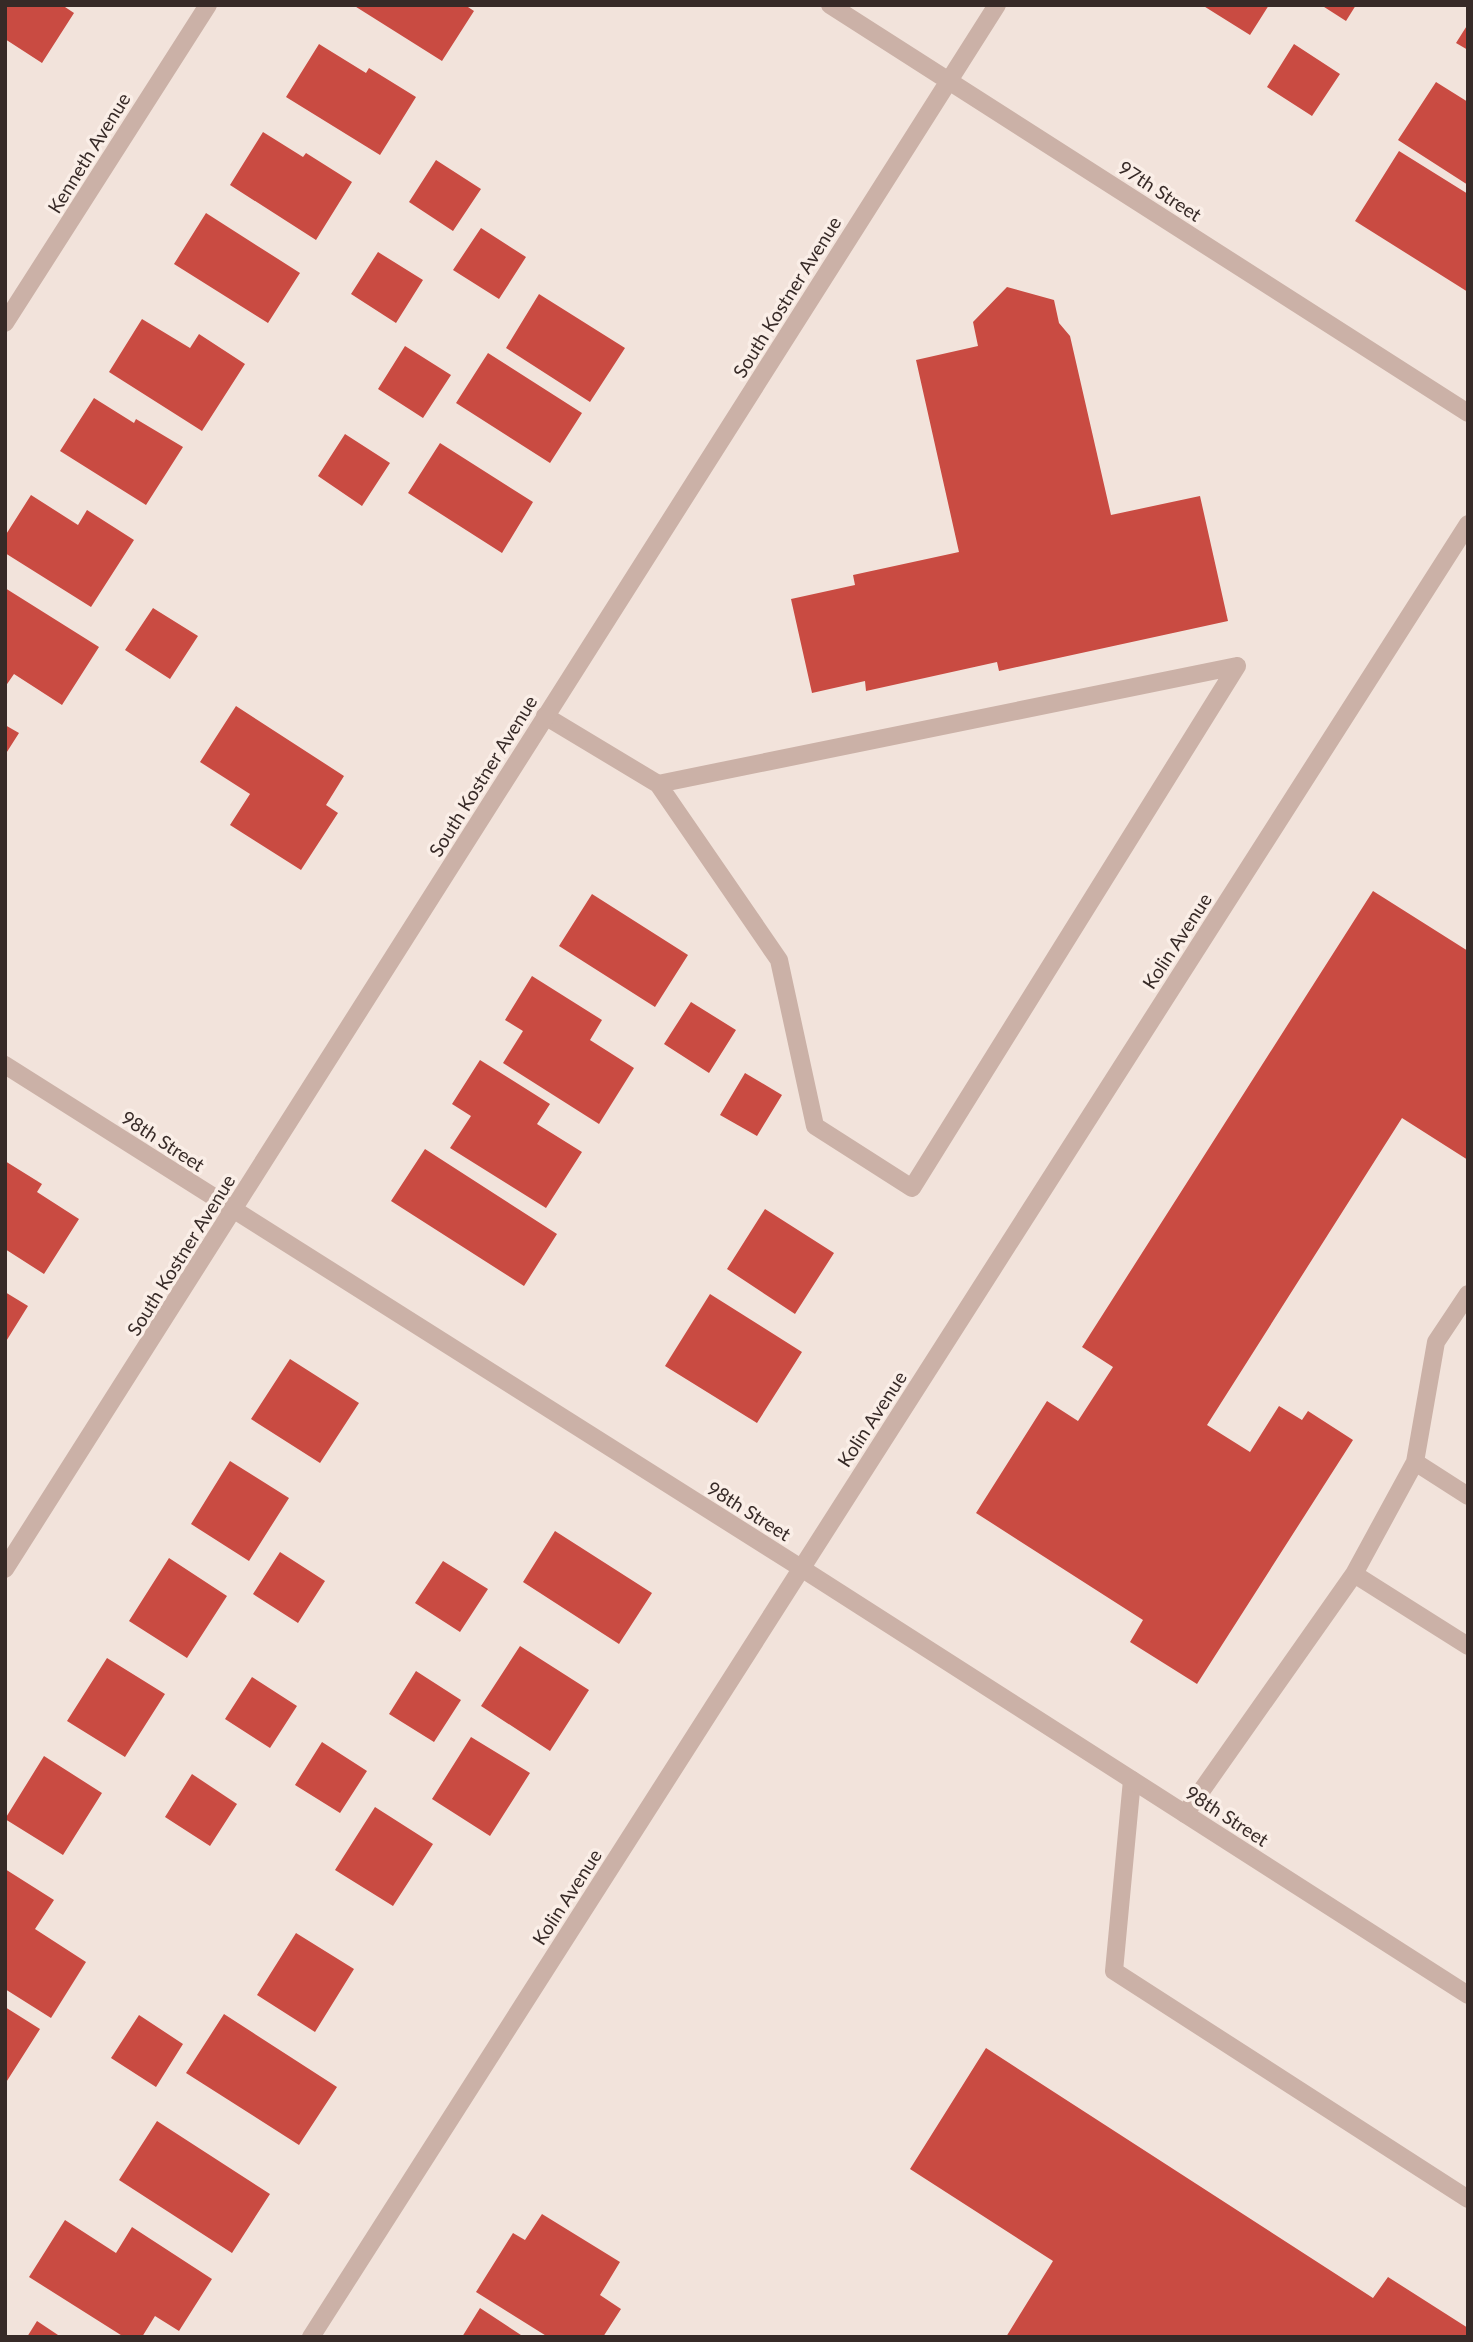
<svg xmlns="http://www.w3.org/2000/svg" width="1473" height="2342" font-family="Lato,sans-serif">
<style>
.building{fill:#c94b42}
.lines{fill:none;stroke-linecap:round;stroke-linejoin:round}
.service{stroke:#cbb1a7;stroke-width:18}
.minor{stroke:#cbb1a7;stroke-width:18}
.labels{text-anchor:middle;stroke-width:7;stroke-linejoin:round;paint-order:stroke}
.street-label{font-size:19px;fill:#372a27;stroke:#faeee7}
</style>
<rect width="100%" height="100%" fill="#f2e3db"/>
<path class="building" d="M 5,5 L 62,5 L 74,13 L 42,63 L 5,39 Z
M 353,5 L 465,5 L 474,11 L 442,61 Z
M 1202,5 L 1269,5 L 1250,35 Z
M 1321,5 L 1356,5 L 1346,21 Z
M 1468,24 L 1468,50 L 1456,43 Z
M 319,44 L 366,73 L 369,68 L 416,97 L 380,155 L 286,97 Z
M 1294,44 L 1340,74 L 1312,116 L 1267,87 Z
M 1436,82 L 1468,102 L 1468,185 L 1398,140 Z
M 263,132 L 303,157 L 306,153 L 352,182 L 316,240 L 230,185 Z
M 1399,151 L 1468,194 L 1468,292 L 1355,221 Z
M 436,160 L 481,189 L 453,231 L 409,202 Z
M 206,213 L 300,273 L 268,323 L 174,264 Z
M 481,228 L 526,257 L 499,299 L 453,270 Z
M 378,252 L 423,280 L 396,323 L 351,294 Z
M 1007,287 L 1054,300 L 1059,323 L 1070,336 L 1111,515 L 1200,496 L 1228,621 L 999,671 L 997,662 L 866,691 L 865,681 L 812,693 L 791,599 L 855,585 L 853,575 L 959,552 L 916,360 L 978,346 L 973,322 Z
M 539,294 L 625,348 L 590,402 L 506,348 Z
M 142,319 L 190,348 L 199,334 L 245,364 L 202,431 L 109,372 Z
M 405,346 L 451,375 L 423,418 L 378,389 Z
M 488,353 L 582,413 L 550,463 L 456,403 Z
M 94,398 L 134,423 L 136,419 L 183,447 L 146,505 L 60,451 Z
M 345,434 L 390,463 L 362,506 L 318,476 Z
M 440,443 L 533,502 L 502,553 L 408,493 Z
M 31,495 L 78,525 L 87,510 L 134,540 L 91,607 L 5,553 L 5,536 Z
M 5,588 L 99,647 L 62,705 L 14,674 L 5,687 Z
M 153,608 L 198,636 L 170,679 L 125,650 Z
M 236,706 L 344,776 L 326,805 L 338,813 L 301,870 L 230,825 L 250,794 L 200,762 Z
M 5,725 L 19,733 L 5,755 Z
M 1373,891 L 1468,951 L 1468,1160 L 1402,1118 L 1207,1425 L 1250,1452 L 1279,1406 L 1302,1420 L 1308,1411 L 1353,1440 L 1197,1684 L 1130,1642 L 1143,1620 L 976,1513 L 1047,1401 L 1078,1421 L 1113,1367 L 1082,1347 Z
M 592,894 L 688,955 L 655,1007 L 559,946 Z
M 532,976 L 602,1020 L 590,1040 L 634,1068 L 599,1124 L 503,1063 L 523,1031 L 505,1020 Z
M 691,1002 L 736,1030 L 709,1073 L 664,1044 Z
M 480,1060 L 550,1104 L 537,1124 L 582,1152 L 546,1208 L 450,1148 L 471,1116 L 452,1104 Z
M 745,1073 L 782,1095 L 757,1136 L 720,1115 Z
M 425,1149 L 557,1234 L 524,1286 L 391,1201 Z
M 5,1161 L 42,1184 L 37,1192 L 79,1219 L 44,1274 L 5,1249 Z
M 765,1209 L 834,1253 L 795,1314 L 727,1269 Z
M 5,1292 L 28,1306 L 5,1343 Z
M 710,1294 L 802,1352 L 757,1423 L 665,1366 Z
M 290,1359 L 359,1403 L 320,1463 L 251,1419 Z
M 230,1461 L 289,1498 L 249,1561 L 191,1524 Z
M 555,1531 L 652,1593 L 619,1644 L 523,1582 Z
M 280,1552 L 325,1581 L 298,1623 L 253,1594 Z
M 169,1558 L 227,1596 L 187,1658 L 129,1621 Z
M 443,1561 L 488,1589 L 460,1632 L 415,1603 Z
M 520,1646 L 589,1690 L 550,1751 L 481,1706 Z
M 107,1658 L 165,1694 L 125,1757 L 67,1721 Z
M 416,1671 L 461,1700 L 434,1742 L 389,1714 Z
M 252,1677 L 297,1706 L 270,1748 L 225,1719 Z
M 471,1737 L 530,1773 L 490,1836 L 432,1799 Z
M 322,1742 L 367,1771 L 340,1813 L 295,1785 Z
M 44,1756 L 102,1793 L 63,1855 L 5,1819 Z
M 192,1774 L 237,1804 L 210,1846 L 165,1817 Z
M 375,1807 L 433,1844 L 393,1906 L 335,1870 Z
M 5,1869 L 54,1900 L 35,1929 L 86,1962 L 51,2018 L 5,1989 Z
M 296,1933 L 354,1969 L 315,2032 L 257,1995 Z
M 5,2007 L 40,2029 L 5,2084 Z
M 224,2014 L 337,2087 L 299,2145 L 186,2073 Z
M 139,2015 L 183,2044 L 156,2087 L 111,2058 Z
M 986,2048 L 1373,2298 L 1388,2277 L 1468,2328 L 1468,2337 L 1006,2337 L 1053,2261 L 910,2169 Z
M 157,2121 L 270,2194 L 232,2253 L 119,2180 Z
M 542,2214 L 620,2262 L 600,2295 L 621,2309 L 603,2337 L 548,2337 L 476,2292 L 513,2233 L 525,2240 Z
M 65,2220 L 116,2253 L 132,2227 L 212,2279 L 179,2331 L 155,2316 L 142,2337 L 124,2337 L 29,2277 Z
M 480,2308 L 524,2337 L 462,2337 Z
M 37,2321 L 61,2337 L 27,2337 Z"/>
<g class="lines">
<path class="service" d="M 545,716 L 658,784 L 779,960 L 815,1126 L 912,1188 L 1237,666
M 658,784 L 1237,666
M 1415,1462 L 1468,1496
M 1354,1574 L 1468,1646
M 1132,1780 L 1114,1971 L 1468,2199
M 1185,1814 L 1354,1574 L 1415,1462 L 1436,1342 L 1468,1294"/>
<path class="minor" d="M 830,5 L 1468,413
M 5,323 L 208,5
M 5,1065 L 801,1568 L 1468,1995
M 5,1569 L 997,5
M 311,2337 L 1468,524"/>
</g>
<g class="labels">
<g class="street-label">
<text transform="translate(89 153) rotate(-58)" y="7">Kenneth Avenue</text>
<text transform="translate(1160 191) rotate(33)" y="7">97th Street</text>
<text transform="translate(787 297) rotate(-58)" y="7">South Kostner Avenue</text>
<text transform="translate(483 776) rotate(-58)" y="7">South Kostner Avenue</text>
<text transform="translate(1177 941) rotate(-57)" y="7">Kolin Avenue</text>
<text transform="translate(163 1141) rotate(33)" y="7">98th Street</text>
<text transform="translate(181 1255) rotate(-58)" y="7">South Kostner Avenue</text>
<text transform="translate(872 1419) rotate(-57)" y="7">Kolin Avenue</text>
<text transform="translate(749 1511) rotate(32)" y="7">98th Street</text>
<text transform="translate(1227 1816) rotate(33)" y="7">98th Street</text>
<text transform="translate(567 1897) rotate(-57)" y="7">Kolin Avenue</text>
</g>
</g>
<rect width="1473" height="2342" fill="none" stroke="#372a27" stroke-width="14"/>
</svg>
